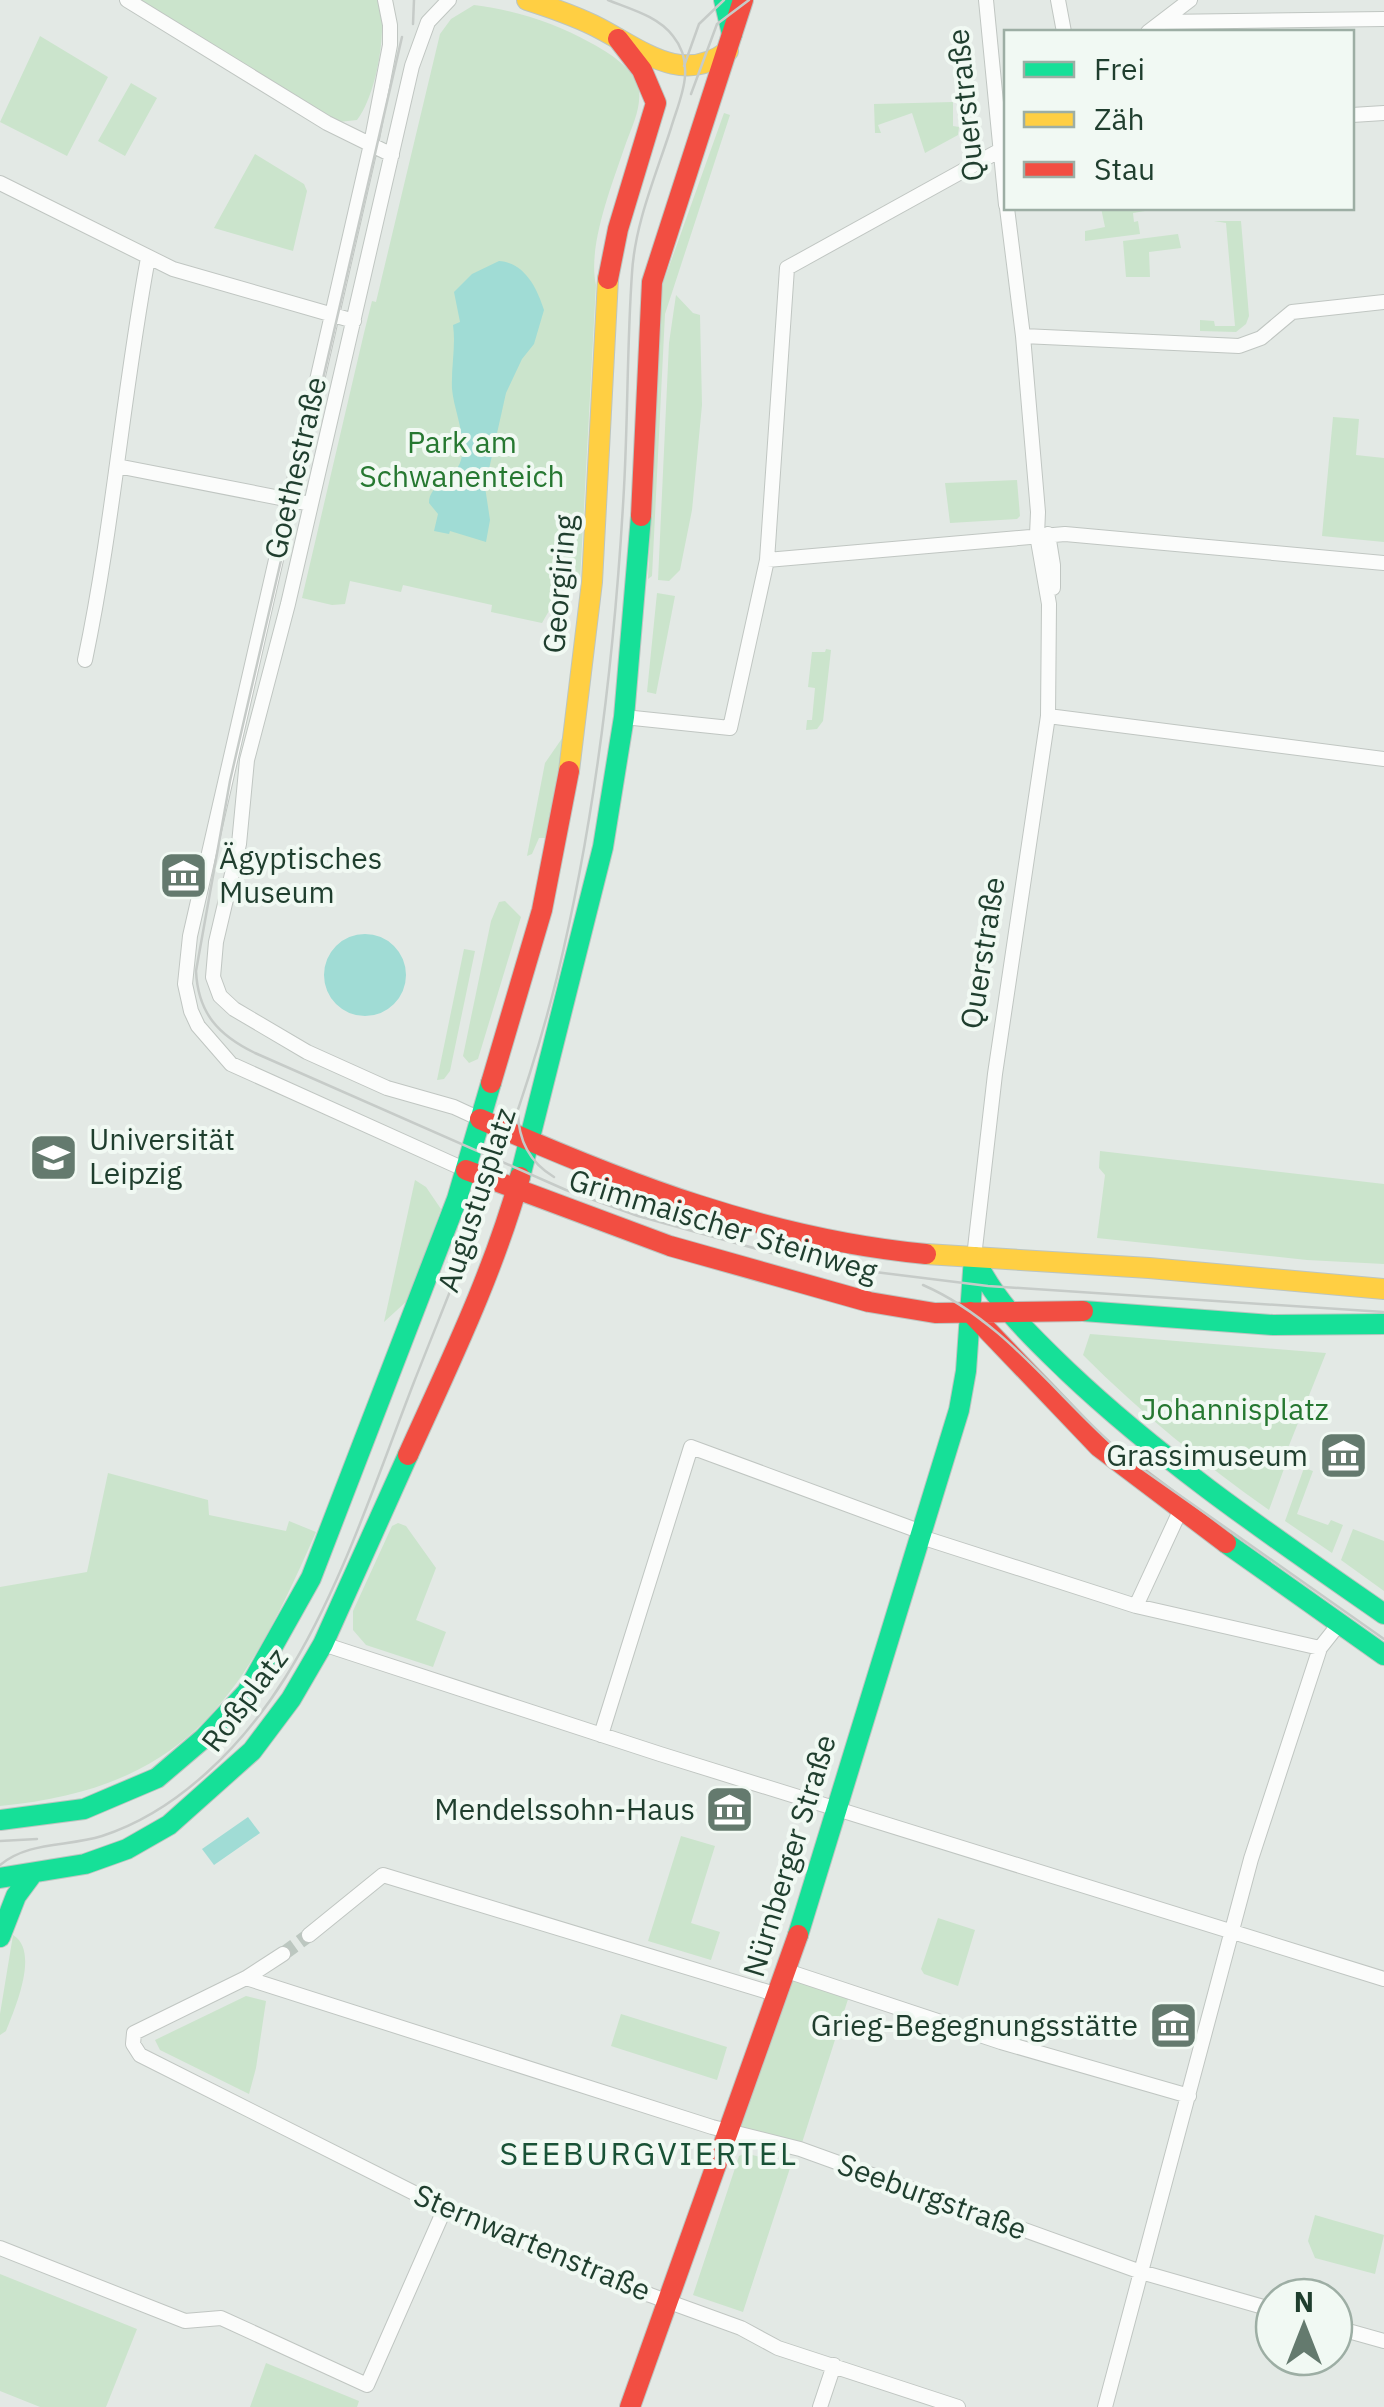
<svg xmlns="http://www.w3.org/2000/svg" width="1384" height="2407" font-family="'IBM Plex Sans',sans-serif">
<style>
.green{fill:#cbe4cc}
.water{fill:#a0dcd5}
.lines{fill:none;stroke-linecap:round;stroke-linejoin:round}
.street-tunnel{stroke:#bcc7c0;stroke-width:14;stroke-dasharray:14 7;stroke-linecap:butt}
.street-casing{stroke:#c0c6c2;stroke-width:16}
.fast-casing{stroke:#bcc5c0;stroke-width:22}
.slow-casing{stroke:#bcc5c0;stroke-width:22}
.jam-casing{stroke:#bcc5c0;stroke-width:22}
.street{stroke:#fbfcfb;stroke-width:14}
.fast{stroke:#16e098;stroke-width:20}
.slow{stroke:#ffcf43;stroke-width:20}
.jam{stroke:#f24e42;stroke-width:20}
.tram{stroke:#c6cbc8;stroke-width:2.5}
.labels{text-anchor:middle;stroke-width:8;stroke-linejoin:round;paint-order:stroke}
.street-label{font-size:30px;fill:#1f3e2e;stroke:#f1f9f3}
.park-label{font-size:30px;fill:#267831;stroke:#f1f9f3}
.poi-label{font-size:30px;fill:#1f3e2e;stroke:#f1f9f3;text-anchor:end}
.neighbourhood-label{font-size:32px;letter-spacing:2.5px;fill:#195236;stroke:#f1f9f3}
</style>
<rect width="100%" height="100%" fill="#e3e9e5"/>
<path class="green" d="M 138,0 L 379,0 C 388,30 376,96 357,120 L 339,122 Z
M 474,5 C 515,10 555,23 591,43 C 608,52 636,69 639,91 C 641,108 632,127 626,143 C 613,182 587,246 596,285 L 580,582 L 566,581 L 542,623 L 491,612 L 492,605 L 403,585 L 401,592 L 350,581 L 345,604 L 332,605 L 302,598 L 364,333 L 372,301 L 376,302 L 440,34 L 451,19 Z
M 40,36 L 108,77 L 67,156 L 0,122 Z
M 131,83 L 157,98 L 125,156 L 98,141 Z
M 953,102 L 953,126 L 959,127 L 958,135 L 925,153 L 912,113 L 878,125 L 881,133 L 875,133 L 874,104 Z
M 724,113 L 730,115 L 665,314 L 652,576 L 648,579 L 661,289 Z
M 255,154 L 304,184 L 307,191 L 293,251 L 214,228 Z
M 1101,208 L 1145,208 L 1145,211 L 1133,213 L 1134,222 L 1138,221 L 1140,234 L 1085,241 L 1085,231 L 1105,227 Z
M 1214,221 L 1241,221 L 1249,316 L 1246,324 L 1236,332 L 1200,331 L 1200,320 L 1214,321 L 1215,326 L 1235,326 L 1226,223 Z
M 1178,234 L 1181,248 L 1149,252 L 1150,277 L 1126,277 L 1123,241 Z
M 676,295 L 693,313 L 700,315 L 702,405 L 692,510 L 680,570 L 669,581 L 658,580 L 669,343 Z
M 1333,417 L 1359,419 L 1356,455 L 1384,458 L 1384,542 L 1322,536 Z
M 1017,480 L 1020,516 L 1017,519 L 950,523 L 945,483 Z
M 657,593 L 675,596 L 656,694 L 647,692 Z
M 826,649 L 831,650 L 823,721 L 817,729 L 806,730 L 807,720 L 812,720 L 815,688 L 808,687 L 812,652 L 825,652 Z
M 565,734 L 546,838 L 539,838 L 532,854 L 527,856 L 545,763 Z
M 505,901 L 521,917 L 478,1059 L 469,1063 L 463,1056 L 491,921 L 499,902 Z
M 464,949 L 475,951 L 450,1071 L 444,1079 L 437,1080 Z
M 1100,1151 L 1384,1184 L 1384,1264 L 1307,1260 L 1097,1238 L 1105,1175 L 1099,1168 Z
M 415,1180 L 426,1187 L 441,1209 L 408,1300 L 384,1322 Z
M 1090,1334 L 1326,1353 L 1286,1453 L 1289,1455 L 1269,1510 C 1202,1463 1141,1413 1083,1355 Z
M 1304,1468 L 1313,1471 L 1297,1514 L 1328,1525 L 1331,1520 L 1343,1525 L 1332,1553 L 1285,1521 Z
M 108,1473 L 208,1500 L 209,1515 L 286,1531 L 289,1521 L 316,1532 C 245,1694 190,1788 0,1806 L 0,1587 L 87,1572 Z
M 398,1523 L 406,1526 L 436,1568 L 416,1620 L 446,1632 L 433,1667 L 366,1645 L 353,1630 L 353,1611 L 392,1526 Z
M 1353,1529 L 1384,1541 L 1384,1591 L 1341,1560 Z
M 681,1836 L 715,1846 L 691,1923 L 720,1932 L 711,1960 L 648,1941 Z
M 938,1918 L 975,1930 L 958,1986 L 924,1974 L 921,1969 Z
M 13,1935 C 40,1951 15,2008 6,2031 L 0,2035 L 0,2014 Z
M 787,1971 L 850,1993 L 800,2149 L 731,2129 Z
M 246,1996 L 266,2001 L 256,2068 L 249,2094 L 160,2050 L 155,2040 Z
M 621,2014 L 727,2047 L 717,2080 L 611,2046 Z
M 745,2153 L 791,2165 L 743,2312 L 693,2295 L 739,2156 Z
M 1315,2215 L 1384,2235 L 1375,2274 L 1315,2258 L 1308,2241 Z
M 0,2274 L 137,2329 L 106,2407 L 40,2407 L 0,2391 Z
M 266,2363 L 359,2401 L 357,2407 L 250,2407 Z"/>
<path class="water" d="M 499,261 C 525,263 537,288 544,310 L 534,344 L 522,359 L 506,393 L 485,487 L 490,520 L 486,542 L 450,531 L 449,534 L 434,531 L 438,514 L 429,503 C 429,483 455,481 461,460 C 467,437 454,411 452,389 C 451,367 456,346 453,325 L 460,322 L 454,292 L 472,274 Z
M324 975a41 41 0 1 1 82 0a41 41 0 1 1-82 0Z
M 248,1817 L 260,1833 L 214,1865 L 202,1849 Z"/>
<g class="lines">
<path class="street-tunnel" d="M 283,1954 L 309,1935"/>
<defs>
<path id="street" d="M 127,0 L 327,123 L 392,155
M 385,0 L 390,25 L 390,45 L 371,144 L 190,936 L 185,984 L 191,1011 L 198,1026 L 231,1064 L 466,1170
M 449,0 L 428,22 L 412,66 L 288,604 L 247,760 L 239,844 L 216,942 L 213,977 L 220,996 L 234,1009 L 307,1052 L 387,1088 L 454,1107 L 480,1119
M 986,0 L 1006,205
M 1058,0 L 1064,32
M 1162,22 L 1384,19
M 1148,32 L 1190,0
M 1352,115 L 1384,113
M 0,183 L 173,269 L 354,321
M 1023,336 L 1239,346 L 1261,338 L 1292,312 L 1384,302
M 117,466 L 311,504
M 1048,534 L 1053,565 L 1053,588
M 767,560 L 1065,534 L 1384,563
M 85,660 C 113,527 123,392 148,258
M 1048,716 L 1384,759
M 624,717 L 730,728 L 767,560 L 787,268 L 1006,147
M 974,1257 L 995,1074 L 1048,716 L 1049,604 L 1037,535 L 1038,512 L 1023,336 L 1007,208
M 918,1536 L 1136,1606 L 1320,1648
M 1136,1606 L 1180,1511
M 323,1644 L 660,1754 L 1384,1979
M 601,1735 L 691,1447 L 919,1531
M 309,1935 L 383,1875 L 778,1995
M 283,1954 L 246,1978 L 134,2033 L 133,2044 L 140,2055 L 452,2212 L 650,2295 L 741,2328 L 778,2348 L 958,2407
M 787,1971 L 1001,2042 L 1189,2096
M 246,1978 L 712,2127 L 800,2149 L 1141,2272 L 1274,2310
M 0,2248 L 185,2321 L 221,2318 L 367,2385 L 445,2208
M 1334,2327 L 1384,2341
M 820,2407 L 834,2365
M 1105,2407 L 1251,1859 L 1320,1648 L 1339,1624"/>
<path id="fast" d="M 724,0 L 732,34
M 520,1177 L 603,847 L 624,717 L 641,516
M 975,1259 C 996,1304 1032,1337 1067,1371 C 1164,1463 1275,1538 1384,1614
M 1083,1311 L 1273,1325 L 1384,1324
M 1226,1543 L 1384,1655
M 0,1820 L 84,1809 L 157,1778 L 204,1738 L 247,1692 L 311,1578 L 457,1199 L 491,1083
M 0,1878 L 85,1864 L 127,1849 L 169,1825 L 252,1751 L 291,1699 L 323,1644 L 408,1455
M 798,1935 L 959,1410 L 966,1371 L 974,1257
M 0,1937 L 16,1896 L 33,1873"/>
<path id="slow" d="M 527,0 C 549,7 572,15 593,25 C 638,47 680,87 728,51
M 569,771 L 592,582 L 608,279
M 926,1254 L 1149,1268 L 1384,1289"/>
<path id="jam" d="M 608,279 L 618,229 L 656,103 L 642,70 L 618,39
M 641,516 L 652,282 L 743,0
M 491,1083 L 542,910 L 569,771
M 480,1119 C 624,1183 768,1239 926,1254
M 466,1170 L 670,1246 L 869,1302 L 935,1313 L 1083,1311
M 970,1312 L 1099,1447 L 1226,1543
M 408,1455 C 449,1364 493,1274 520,1177
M 630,2407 L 798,1935"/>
</defs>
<use href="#street" class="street-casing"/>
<use href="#fast" class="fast-casing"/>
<use href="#slow" class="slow-casing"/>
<use href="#jam" class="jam-casing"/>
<use href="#street" class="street"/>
<use href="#fast" class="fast"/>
<use href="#slow" class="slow"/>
<use href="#jam" class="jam"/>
<path class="tram" d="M 413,24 L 414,0
M 402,37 L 230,781 L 196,971 C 198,1013 218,1035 255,1053 L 566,1190 L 638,1216 L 786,1257 L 875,1272 L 988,1286 L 1384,1312
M 684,66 L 699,24 L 724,0
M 691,94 L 717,24 L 749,0
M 518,1111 C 518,1140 529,1162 554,1177
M 923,1285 C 1008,1322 1061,1403 1131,1461 L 1384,1639
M 0,1841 L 37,1839
M 0,1865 C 29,1841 67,1847 102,1836 C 179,1811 243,1745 285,1678 C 341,1589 376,1480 414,1382 C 466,1250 523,1116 557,977 C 596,817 615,652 624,488 C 628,416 627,344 632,273 C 635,223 656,175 671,128 C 676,111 684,93 685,76 C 686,62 682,47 673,36 C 658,16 630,9 608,0"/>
</g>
<defs>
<symbol id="museum-square" viewBox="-11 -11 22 22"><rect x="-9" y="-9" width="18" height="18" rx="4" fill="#647a6e" stroke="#f1f9f3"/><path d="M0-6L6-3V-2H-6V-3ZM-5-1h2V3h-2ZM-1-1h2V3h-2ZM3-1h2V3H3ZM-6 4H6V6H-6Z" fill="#fff"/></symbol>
<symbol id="university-square" viewBox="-11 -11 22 22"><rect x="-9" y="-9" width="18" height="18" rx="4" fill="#647a6e" stroke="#f1f9f3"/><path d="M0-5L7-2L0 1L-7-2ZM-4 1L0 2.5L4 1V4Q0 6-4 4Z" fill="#fff"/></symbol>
</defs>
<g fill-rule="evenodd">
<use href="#museum-square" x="156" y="848" width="55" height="55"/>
<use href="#university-square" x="26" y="1130" width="55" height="55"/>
<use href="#museum-square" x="1316" y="1428" width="55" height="55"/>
<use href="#museum-square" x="702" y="1782" width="55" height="55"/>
<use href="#museum-square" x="1146" y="1998" width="55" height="55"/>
</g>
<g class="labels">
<g class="street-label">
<text transform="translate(966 105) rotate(-96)" y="10">Querstraße</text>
<text transform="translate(296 468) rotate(-77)" y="10">Goethestraße</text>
<text transform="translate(560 584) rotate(-85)" y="10">Georgiring</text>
<text transform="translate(983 953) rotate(-81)" y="10">Querstraße</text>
<text transform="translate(477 1200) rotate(-72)" y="10">Augustusplatz</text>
<text transform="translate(723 1226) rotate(17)" y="10">Grimmaischer Steinweg</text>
<text transform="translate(245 1700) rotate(-53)" y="10">Roßplatz</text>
<text transform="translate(790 1856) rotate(-73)" y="10">Nürnberger Straße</text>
<text transform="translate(932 2197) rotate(20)" y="10">Seeburgstraße</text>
<text transform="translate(532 2243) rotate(23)" y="10">Sternwartenstraße</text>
</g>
<g class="park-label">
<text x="462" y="453">Park am<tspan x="462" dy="34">Schwanenteich</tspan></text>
<text x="1235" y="1420">Johannisplatz</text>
</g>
<g class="poi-label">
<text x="219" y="869" text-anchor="start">Ägyptisches<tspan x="219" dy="34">Museum</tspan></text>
<text x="89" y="1150" text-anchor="start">Universität<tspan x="89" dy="34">Leipzig</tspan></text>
<text x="1308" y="1466">Grassimuseum</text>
<text x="695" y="1820">Mendelssohn-Haus</text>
<text x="1138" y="2036">Grieg-Begegnungsstätte</text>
</g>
<g class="neighbourhood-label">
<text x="649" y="2165">SEEBURGVIERTEL</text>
</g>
</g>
<rect x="1004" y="30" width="350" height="180" fill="#f1f9f3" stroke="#9daea4" stroke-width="2.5"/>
<rect x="1024" y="62" width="50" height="15" fill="#16e098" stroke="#9daea4" stroke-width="2.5"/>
<text x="1094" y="80" font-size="30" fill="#1f3e2e">Frei</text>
<rect x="1024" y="112" width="50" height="15" fill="#ffcf43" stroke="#9daea4" stroke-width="2.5"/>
<text x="1094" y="130" font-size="30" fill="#1f3e2e">Zäh</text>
<rect x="1024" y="162" width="50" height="15" fill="#f24e42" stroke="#9daea4" stroke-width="2.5"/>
<text x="1094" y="180" font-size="30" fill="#1f3e2e">Stau</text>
<g transform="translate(1304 2327)"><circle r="48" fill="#f1f9f3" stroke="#9daea4" stroke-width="2.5"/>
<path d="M0-8L18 38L0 25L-18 38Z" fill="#647a6e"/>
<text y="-15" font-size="28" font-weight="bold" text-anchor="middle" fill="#1f3e2e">N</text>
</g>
</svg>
